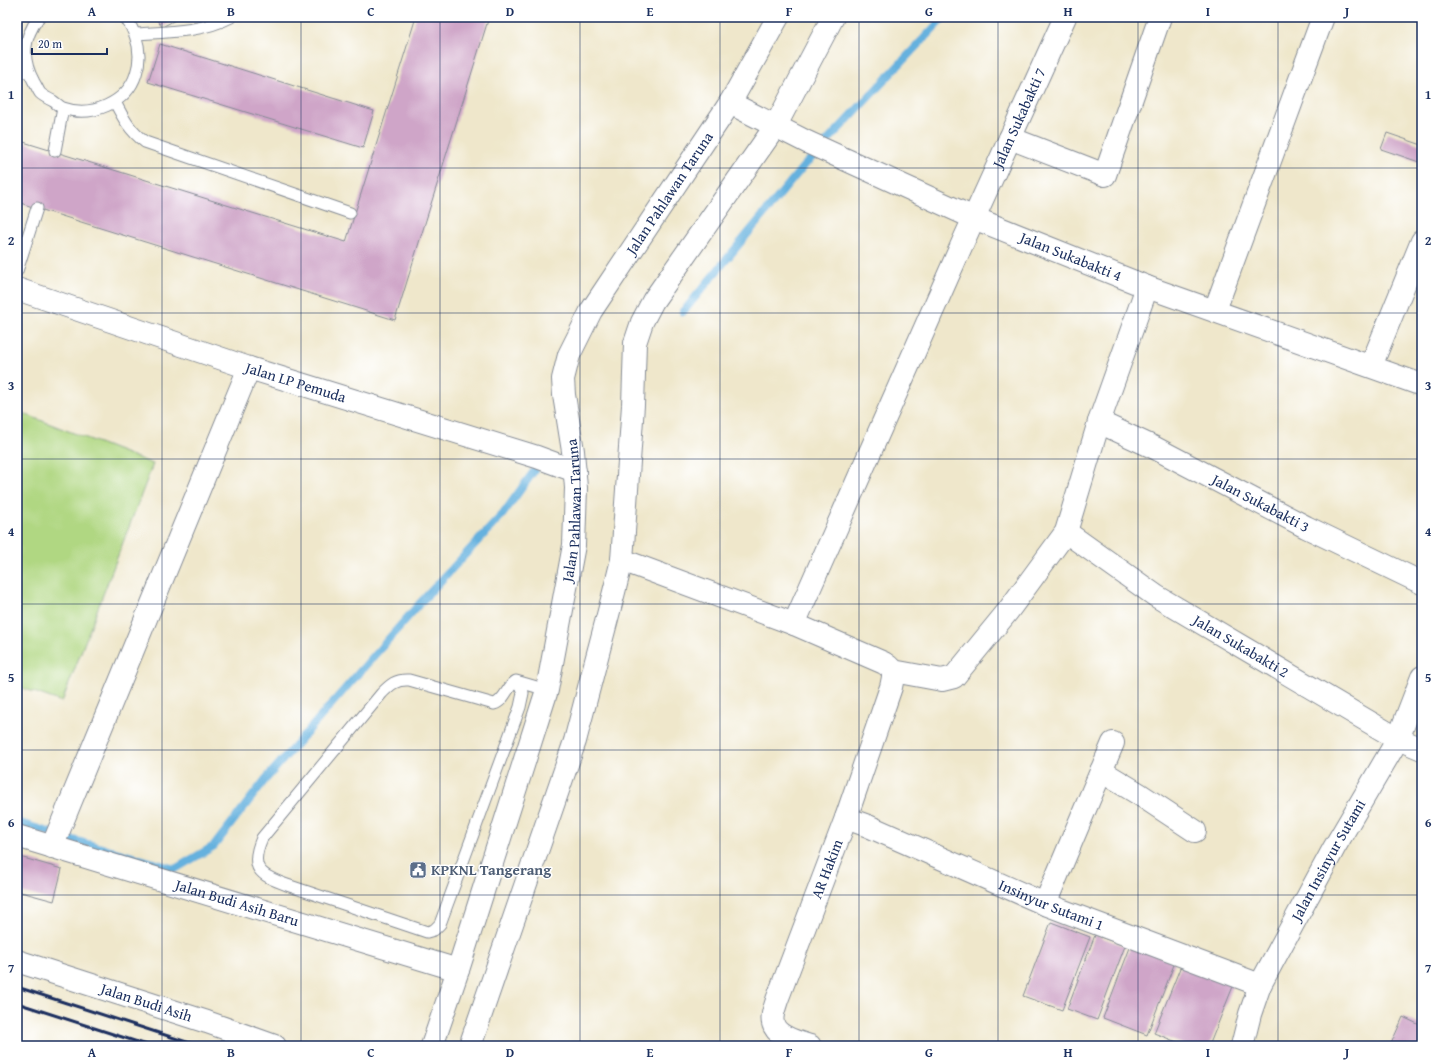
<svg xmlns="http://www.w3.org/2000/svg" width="1439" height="1063" font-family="'Gentium Book Plus',serif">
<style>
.green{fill:#b0d782;stroke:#668370}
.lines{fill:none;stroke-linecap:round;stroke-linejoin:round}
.stream{stroke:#65b1de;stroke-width:8}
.building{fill:#cfa5c8}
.lane-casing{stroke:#858b94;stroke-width:13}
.street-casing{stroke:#858b94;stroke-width:24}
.secondary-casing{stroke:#858b94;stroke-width:24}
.lane{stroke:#fff;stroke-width:11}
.street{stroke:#fff;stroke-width:22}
.secondary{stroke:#fff;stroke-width:22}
.rail{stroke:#1b2f5e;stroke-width:3}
.grid{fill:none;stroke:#1b2f5e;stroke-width:1;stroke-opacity:0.55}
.labels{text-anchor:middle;stroke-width:3;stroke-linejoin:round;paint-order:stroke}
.street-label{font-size:15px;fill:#1b2f5e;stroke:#fff}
.service-label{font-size:15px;font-weight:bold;fill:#4e5e75;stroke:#fff;text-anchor:start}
.neatline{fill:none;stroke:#1b2f5e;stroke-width:1.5}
.grid-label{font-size:13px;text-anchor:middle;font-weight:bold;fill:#1b2f5e}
</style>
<rect width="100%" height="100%" fill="#fff"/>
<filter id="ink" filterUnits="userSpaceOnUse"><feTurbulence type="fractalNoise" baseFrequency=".025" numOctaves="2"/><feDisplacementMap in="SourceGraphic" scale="8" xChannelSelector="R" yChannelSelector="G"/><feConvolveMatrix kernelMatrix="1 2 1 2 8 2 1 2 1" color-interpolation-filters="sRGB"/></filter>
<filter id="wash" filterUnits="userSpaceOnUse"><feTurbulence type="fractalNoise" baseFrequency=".012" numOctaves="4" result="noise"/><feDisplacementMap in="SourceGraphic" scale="16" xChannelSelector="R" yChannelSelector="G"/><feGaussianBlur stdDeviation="0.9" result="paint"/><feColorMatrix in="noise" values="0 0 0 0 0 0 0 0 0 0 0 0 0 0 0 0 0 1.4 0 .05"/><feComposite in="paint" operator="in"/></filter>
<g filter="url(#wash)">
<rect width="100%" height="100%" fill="#efe7cb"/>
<path class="green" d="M 17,411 L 153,464 L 62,702 L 17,686 Z"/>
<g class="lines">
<path class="stream" d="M 683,312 L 802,168 L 944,17
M 17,822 L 74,840 L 175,869 L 214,846 L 265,780 L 421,602 L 503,514 L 534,471"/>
</g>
<g id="blocks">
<path class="building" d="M 155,17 L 181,17 L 162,27 Z
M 416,17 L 489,17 L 395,320 L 17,202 L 17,140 L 346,242 Z
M 160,44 L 374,111 L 363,148 L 148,82 Z
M 1387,133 L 1422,145 L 1422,163 L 1381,149 Z
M 20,857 L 62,869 L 54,901 L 17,891 L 17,871 Z
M 1051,922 L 1090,937 L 1062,1010 L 1023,996 Z
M 1095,935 L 1125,946 L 1097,1020 L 1067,1009 Z
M 1131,945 L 1175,962 L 1147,1035 L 1103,1018 Z
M 1182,963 L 1234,984 L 1209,1046 L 1187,1046 L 1154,1033 Z
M 1403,1017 L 1422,1026 L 1422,1046 L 1390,1046 Z"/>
</g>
</g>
<g filter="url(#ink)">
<use href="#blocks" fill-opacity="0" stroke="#858b94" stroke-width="1"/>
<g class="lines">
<defs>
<path id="lane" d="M 39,17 C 23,38 21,59 34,82 C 36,85 38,90 40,93 C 43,96 49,99 53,101 C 56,103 60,107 63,108 C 91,118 127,103 136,74 C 143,53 138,35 125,17
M 136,34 C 168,32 202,32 231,17
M 17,73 L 28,71
M 115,102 C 123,118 130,131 145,142 L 350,213
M 55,151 L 63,108
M 17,271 L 37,208
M 519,682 L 523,693 L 520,707 L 440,924 L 434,930 L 427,932 L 287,885 C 259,875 249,868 262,838 L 382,693 C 390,685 396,679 409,680 L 494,704 C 505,701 507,686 516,681 L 547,690"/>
<g id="street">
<path id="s1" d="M 730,103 L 807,142 L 974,218 L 1147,287 L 1422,385"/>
<path d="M 1010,138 L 1105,175 L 1160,17"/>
<path d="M 1215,310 L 1323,17"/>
<path d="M 1371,366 L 1422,241"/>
<path id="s2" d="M 1099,422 L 1155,448 L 1306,527 L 1422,583"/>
<path id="s3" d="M 1066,532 L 1156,596 L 1398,739 L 1422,749"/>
<path id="s4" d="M 794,624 L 963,242 L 1065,17"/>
<path d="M 893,671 L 942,680 L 954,677 L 1008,611 L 1066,532 L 1099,422 L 1147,287"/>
<path d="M 1101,771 L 1139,794 L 1195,831"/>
<path id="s5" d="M 846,818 L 868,826 L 1045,904 L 1260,985"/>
<path id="s6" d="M 17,836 L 458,970"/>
<path d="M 52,847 L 249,368"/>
<path d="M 1045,904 L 1113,743"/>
<path id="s7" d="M 17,961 L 207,1022 L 275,1046"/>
<path id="s8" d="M 1242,1046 L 1250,1014 L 1260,985 L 1334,848 L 1398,739 L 1422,677"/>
</g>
<g id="secondary">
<path id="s9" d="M 17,289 L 249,368 L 537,457 L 575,471"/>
<path d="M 622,560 L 794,624 L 884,663 C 895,670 894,674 891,687 L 846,818 L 777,1000 C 775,1007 771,1016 773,1023 C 776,1037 798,1042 810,1046"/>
<path id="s10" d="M 432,1046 L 458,970 L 547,690 L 574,545 L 576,488 L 573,451 L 564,395 L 563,379 L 569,355 L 591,311 L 730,103 L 778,17"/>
<path d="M 470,1046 L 575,741 L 614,592 L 622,560 L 633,405 L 635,343 L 642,322 L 653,301 L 775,127 L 833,17"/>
</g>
</defs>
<use href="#lane" class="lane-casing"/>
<use href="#street" class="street-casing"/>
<use href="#secondary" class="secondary-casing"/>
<use href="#lane" class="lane"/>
<use href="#street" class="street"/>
<use href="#secondary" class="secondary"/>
<path class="rail" d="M 17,987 L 199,1046
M 17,1003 L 150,1046"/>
</g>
</g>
<path class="grid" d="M 162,17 L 162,1046M 301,17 L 301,1046M 440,17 L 440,1046M 580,17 L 580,1046M 720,17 L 720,1046M 859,17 L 859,1046M 998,17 L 998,1046M 1138,17 L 1138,1046M 1278,17 L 1278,1046M 17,168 L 1422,168M 17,313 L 1422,313M 17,459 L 1422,459M 17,604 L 1422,604M 17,750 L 1422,750M 17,895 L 1422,895"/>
<defs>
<symbol id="civic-square" viewBox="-11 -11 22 22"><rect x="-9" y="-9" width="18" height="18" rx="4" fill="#5c6f8a" stroke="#fff"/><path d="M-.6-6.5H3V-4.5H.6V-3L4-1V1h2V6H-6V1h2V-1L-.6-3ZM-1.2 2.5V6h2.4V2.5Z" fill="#fff"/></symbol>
</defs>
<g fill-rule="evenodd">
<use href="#civic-square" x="408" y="860" width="20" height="20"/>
</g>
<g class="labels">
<g class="street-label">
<text dy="5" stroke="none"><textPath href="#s4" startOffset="554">Jalan Sukabakti 7</textPath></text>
<text dy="5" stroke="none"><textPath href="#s10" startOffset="904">Jalan Pahlawan Taruna</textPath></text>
<text dy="5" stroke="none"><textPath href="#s1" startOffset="374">Jalan Sukabakti 4</textPath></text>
<text dy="5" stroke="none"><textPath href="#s9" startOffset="294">Jalan LP Pemuda</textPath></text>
<text dy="5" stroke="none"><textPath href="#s2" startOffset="181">Jalan Sukabakti 3</textPath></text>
<text dy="5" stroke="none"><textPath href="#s10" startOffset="556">Jalan Pahlawan Taruna</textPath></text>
<text dy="5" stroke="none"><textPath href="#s3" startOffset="209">Jalan Sukabakti 2</textPath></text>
<text dy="5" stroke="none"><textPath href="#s8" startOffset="206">Jalan Insinyur Sutami</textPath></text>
<text transform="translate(827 869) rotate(-69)" y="5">AR Hakim</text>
<text dy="5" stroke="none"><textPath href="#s6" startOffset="230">Jalan Budi Asih Baru</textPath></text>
<text dy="5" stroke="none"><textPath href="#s5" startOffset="223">Insinyur Sutami 1</textPath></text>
<text dy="5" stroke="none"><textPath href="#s7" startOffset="136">Jalan Budi Asih</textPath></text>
</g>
<g class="service-label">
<text x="431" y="875">KPKNL Tangerang</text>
</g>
</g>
<rect width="1439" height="1063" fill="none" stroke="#fff" stroke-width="44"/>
<path d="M32 48v6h75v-6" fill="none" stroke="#1b2f5e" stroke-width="2"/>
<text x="38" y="48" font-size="12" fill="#1b2f5e" stroke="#ffffff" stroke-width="3" paint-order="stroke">20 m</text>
<rect x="22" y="22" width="1395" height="1019" class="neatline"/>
<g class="grid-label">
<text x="92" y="16">A</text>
<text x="231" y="16">B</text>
<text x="371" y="16">C</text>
<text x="510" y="16">D</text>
<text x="650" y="16">E</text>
<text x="789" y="16">F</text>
<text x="929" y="16">G</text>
<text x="1068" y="16">H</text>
<text x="1208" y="16">I</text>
<text x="1347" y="16">J</text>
<text x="11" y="99">1</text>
<text x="1428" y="99">1</text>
<text x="11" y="245">2</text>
<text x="1428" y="245">2</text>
<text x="11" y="390">3</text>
<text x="1428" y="390">3</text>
<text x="11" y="536">4</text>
<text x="1428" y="536">4</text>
<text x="11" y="682">5</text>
<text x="1428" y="682">5</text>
<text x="11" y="827">6</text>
<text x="1428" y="827">6</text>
<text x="11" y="973">7</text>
<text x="1428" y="973">7</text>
<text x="92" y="1057">A</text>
<text x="231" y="1057">B</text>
<text x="371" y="1057">C</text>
<text x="510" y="1057">D</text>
<text x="650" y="1057">E</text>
<text x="789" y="1057">F</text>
<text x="929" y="1057">G</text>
<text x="1068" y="1057">H</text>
<text x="1208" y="1057">I</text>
<text x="1347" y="1057">J</text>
</g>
</svg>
